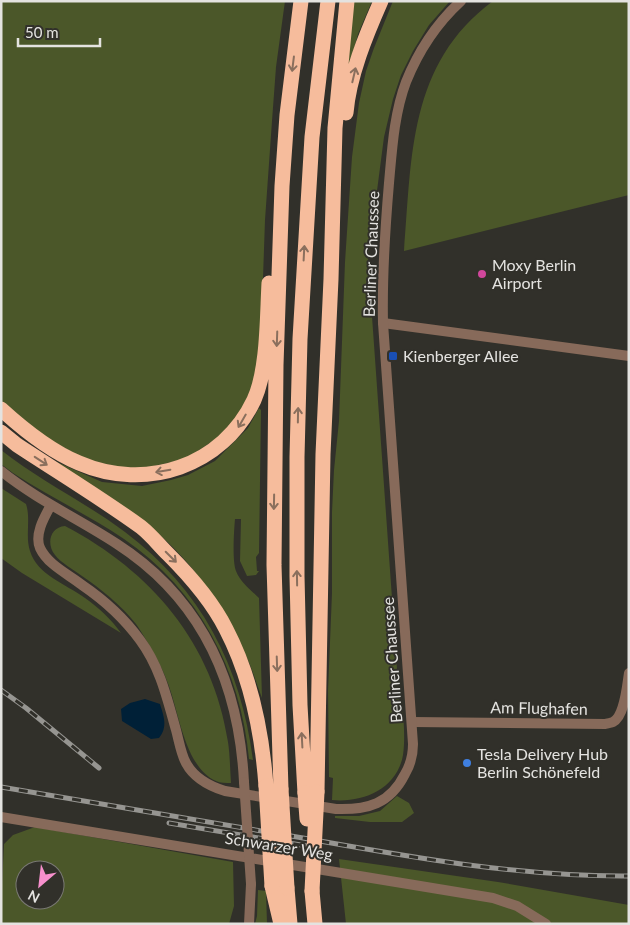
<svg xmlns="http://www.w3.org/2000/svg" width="630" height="925" font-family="Lato,sans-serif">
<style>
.green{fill:#4b5729;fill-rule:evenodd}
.water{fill:#002037}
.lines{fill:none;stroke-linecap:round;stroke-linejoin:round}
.minor{stroke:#876a5a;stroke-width:10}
.tertiary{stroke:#876a5a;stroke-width:10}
.motorway{stroke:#f6bc9c;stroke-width:15}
.rail-casing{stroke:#969591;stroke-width:5}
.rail{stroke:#31302a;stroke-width:3;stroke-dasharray:9;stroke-linecap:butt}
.tertiary-bridge{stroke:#876a5a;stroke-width:10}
.motorway-bridge{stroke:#f6bc9c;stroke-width:15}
.oneway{stroke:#8a6f5d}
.hotel-dot{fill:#d1479c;stroke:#31302a;stroke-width:2}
.transit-dot{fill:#1a4fb4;stroke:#31302a;stroke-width:2}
.shop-dot{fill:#3f7fe0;stroke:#31302a;stroke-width:2}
.labels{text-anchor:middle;stroke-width:4;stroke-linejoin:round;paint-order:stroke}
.street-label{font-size:16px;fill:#e4e3e0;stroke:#31302a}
.poi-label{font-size:16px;fill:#e4e3e0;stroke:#31302a;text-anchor:start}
</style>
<rect width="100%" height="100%" fill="#31302a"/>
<path class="green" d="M 1,1 L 285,1 L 276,67 L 272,121 L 265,220 L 261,336 L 257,372 L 248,397 L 240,412 L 223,434 L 186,459 L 135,470 L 86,460 L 40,434 L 1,401 Z
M 353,1 L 372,1 L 358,34 L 349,68 L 346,68 Z
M 393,1 L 450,1 L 429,25 L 413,51 L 401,75 L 393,99 L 384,137 L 368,260 L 400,711 L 403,713 C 404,726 405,741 403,755 C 397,789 363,803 332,800 L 333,778 L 329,777 L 328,691 L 332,593 L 332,512 L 334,470 L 339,421 L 345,262 L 352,157 L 359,103 L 366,71 L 374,48 Z
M 493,1 L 629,1 L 629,195 L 404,251 C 412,157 408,64 493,1 Z
M 259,408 L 261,410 L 259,553 L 256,557 L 257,571 L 259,571 L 256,575 L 247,576 L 240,561 L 241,519 L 235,519 C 234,530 232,561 236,571 C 240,582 251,590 259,598 L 262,698 C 256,683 252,667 244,652 C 220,602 190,557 145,523 C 116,499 82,480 50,459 L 102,482 L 142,486 L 171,480 L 188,475 L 215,461 L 248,428 Z
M 1,450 C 40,481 85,502 125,532 C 201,589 241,666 253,760 L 249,759 C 241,671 199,590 124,539 C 89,515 49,497 13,473 L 1,464 Z
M 1,488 L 26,504 C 31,519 25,536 30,551 C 37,575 66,584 85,598 C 99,608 111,619 121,633 L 22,573 L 1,558 Z
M 65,526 C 151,571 213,643 228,742 C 230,755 230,769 231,783 C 226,783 220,783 216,781 C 184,767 179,710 167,681 C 162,666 145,637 136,624 C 121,605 101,589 82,576 C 73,569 61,563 55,555 C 46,544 50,527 65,526 Z
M 397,796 L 409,803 L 414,813 L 402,822 L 370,822 L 335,818 L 335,816 L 359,816 L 380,811 Z
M 35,827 L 233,862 L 234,906 L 229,924 L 2,924 L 1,906 L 4,844 L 13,835 ZM 25,870 L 55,870 L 55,900 L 25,900 Z
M 339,859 L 498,882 L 629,905 L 629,924 L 346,924 Z
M 258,890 L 266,891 L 267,924 L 255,924 L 257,916 Z"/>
<path class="water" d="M 145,699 L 160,704 C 164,717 168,727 159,738 L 151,739 L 122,721 L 121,709 L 130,703 Z"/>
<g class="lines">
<path class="minor" d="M 383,323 L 629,356
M 412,722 L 605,724 C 608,723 611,723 613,722 C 625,716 627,685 629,673"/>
<path class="tertiary" d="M 1,471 C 37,500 79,519 117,544 C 202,599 239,683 244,782
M 51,505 C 45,516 34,534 40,548 C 48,565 68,574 82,585 C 104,600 124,618 140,640 C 160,667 167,698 176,730 C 179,741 181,754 186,763 C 194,778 209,786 225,791 L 336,809 C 368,810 390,804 405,774 C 411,764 413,755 413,744 L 383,323 C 382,276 385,230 389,183 C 392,150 394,114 406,82 C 418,52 437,23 461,1
M 1,817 L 493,898 L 517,906 L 546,924
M 249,924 L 251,884"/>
<path class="motorway" d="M 346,113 C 349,76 366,35 381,1
M 1,409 C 24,430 50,451 79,463 C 146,492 223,466 254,400 C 268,369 267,318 269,283
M 1,432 L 17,445 C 58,472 101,498 141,527 C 151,535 159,545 168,554 C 190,576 212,601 226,629 C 251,677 262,732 266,786
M 281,789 L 274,565 L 276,365 L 282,186 L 287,115 L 301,1
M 317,792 L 323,454 L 331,279 L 335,128 L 347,1
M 305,793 L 300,705 L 297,576 L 297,457 L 300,339 L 312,137 L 328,1
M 272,886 L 281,924
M 287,888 L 290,924
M 312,891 L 315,924"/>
<defs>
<path id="rail" d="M 1,690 L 26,708 L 99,768
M 1,787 C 102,804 202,821 303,838 C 410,857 520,877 629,876
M 169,823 L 307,846"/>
</defs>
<use href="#rail" class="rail-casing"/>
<use href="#rail" class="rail"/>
<path class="tertiary-bridge" d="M 244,782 L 251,884"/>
<path class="motorway-bridge" d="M 266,786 L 272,886
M 281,789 L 287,888
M 305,793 L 307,819
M 312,891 L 317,792"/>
</g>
<defs><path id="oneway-shaft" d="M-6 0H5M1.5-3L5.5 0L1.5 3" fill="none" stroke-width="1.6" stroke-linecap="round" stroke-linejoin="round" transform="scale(1.25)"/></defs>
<g class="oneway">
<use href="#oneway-shaft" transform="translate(293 64) rotate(97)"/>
<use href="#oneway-shaft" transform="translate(354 75) rotate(-77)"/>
<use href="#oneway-shaft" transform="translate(304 253) rotate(-87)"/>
<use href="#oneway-shaft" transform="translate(277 339) rotate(92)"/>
<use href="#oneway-shaft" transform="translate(298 415) rotate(-89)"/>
<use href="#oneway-shaft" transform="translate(242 421) rotate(120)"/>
<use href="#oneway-shaft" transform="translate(41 461) rotate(33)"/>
<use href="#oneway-shaft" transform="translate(163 471) rotate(170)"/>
<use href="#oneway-shaft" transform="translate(274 502) rotate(91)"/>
<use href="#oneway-shaft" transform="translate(171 557) rotate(45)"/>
<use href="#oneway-shaft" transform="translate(297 578) rotate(-91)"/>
<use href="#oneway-shaft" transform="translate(277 664) rotate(88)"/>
<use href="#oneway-shaft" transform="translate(302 740) rotate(-93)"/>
</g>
<circle class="hotel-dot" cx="482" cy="274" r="5"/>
<rect class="transit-dot" x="388" y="351" width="10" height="10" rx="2.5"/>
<circle class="shop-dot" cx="467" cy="763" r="5"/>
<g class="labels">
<g class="street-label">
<text transform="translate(371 254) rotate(-88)" y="6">Berliner Chaussee</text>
<text transform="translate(392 660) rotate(-94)" y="6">Berliner Chaussee</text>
<text transform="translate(539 708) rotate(1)" y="6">Am Flughafen</text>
<text transform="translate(279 846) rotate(9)" y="6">Schwarzer Weg</text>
</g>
<g class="poi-label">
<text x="492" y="271">Moxy Berlin<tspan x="492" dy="18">Airport</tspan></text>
<text x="403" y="362">Kienberger Allee</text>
<text x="477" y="760">Tesla Delivery Hub<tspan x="477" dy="18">Berlin Schönefeld</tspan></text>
</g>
</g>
<rect width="630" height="925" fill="none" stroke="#e4e3e0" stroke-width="5"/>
<g transform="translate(40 885) rotate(208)"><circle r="24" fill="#31302a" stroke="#797873"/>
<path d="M0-4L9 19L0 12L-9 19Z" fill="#f790cd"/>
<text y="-8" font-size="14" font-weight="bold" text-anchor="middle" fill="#e4e3e0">N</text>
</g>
<path d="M18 38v8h82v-8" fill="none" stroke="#e4e3e0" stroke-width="2.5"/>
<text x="25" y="38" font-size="15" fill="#e4e3e0" stroke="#31302a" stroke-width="4" paint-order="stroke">50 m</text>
</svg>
